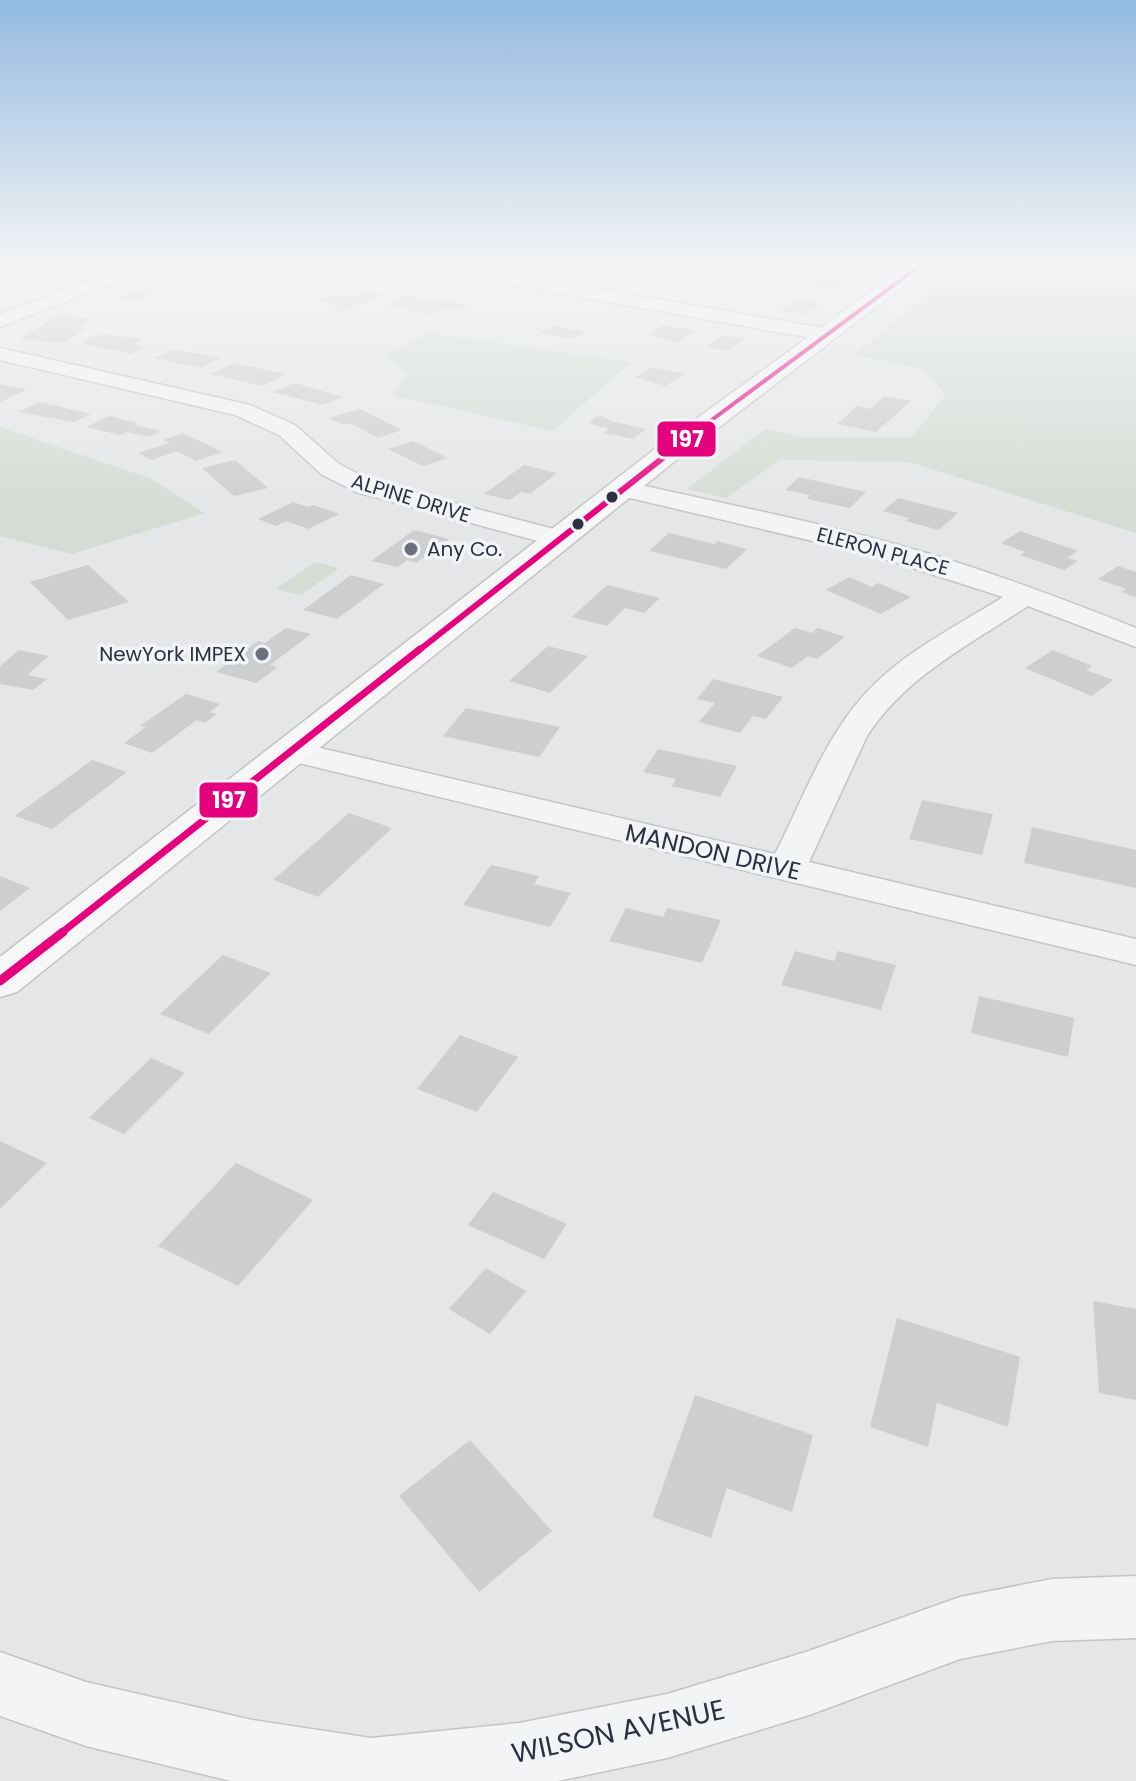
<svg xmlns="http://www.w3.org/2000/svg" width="1136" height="1781" font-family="Poppins,sans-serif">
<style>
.green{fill:#d4dcd4}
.building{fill:#ccced0}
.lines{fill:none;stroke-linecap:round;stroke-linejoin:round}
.minor-casing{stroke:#c2c4c6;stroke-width:3}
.secondary-casing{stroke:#c2c4c6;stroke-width:3}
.minor{fill:#f3f4f5;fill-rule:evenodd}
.secondary{fill:#f7f7f7;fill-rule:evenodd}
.bus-1-far3-casing{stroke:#f2f4f8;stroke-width:7}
.bus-1-far2-casing{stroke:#f2f4f8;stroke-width:10}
.bus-1-far1-casing{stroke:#f2f4f8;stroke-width:12}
.bus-1-casing{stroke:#f2f4f8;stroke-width:15}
.bus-1-far3{stroke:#e5007d;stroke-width:4}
.bus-1-far2{stroke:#e5007d;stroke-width:6}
.bus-1-far1{stroke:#e5007d;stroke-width:7}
.bus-1{stroke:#e5007d;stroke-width:9}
.bus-dot{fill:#2a3242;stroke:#f2f4f8;stroke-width:3}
.poi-dot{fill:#6b717c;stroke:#f2f4f8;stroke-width:3}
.labels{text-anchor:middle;stroke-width:7;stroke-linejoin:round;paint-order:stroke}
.far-street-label{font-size:20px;fill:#2a3242;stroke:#f2f4f8}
.far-poi-label{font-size:20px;fill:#2a3242;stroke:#f2f4f8;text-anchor:start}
.street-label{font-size:24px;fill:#2a3242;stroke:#f2f4f8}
.near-street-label{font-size:28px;fill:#2a3242;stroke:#f2f4f8}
.line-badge{stroke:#f2f4f8;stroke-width:3}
.badge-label{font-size:22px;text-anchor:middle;font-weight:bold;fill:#fff}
</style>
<rect width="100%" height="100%" fill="#e4e6e8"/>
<path class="green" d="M 963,265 L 1136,265 L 1136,533 L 909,462 L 780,460 L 726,498 L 687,489 L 765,429 L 803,437 L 911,437 L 946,395 L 924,369 L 854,355 Z
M 430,333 L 631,362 L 553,431 L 392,395 L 408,374 L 382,355 Z
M 0,427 L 152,479 L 204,513 L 72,554 L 0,536 Z
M 315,562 L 339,568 L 301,595 L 276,589 Z"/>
<path class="building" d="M 199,265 L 214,266 L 230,269 L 211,277 L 201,275 L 192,279 L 175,276 Z
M 345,265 L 358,265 L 379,269 L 367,275 L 336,269 Z
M 584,265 L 622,265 L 608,274 L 596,272 L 589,276 L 570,273 Z
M 840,265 L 852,265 L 870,268 L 862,275 L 833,270 Z
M 69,268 L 86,269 L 80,272 L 86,273 L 81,274 L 94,277 L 83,281 L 59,281 L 38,277 Z
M 664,272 L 701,278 L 694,283 L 656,277 Z
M 820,277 L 849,282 L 837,291 L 807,286 Z
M 141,289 L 156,292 L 130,302 L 115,299 Z
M 366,291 L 385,295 L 340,311 L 329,308 L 337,305 L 319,301 L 335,294 L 352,297 Z
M 406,295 L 469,305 L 459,311 L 441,308 L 430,315 L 389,305 Z
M 798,300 L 820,304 L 806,314 L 779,312 Z
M 59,315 L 90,319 L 75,328 L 86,329 L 63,343 L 19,339 Z
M 663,325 L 680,328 L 697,330 L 676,343 L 648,334 Z
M 552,326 L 586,332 L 575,339 L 539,333 Z
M 101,334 L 144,339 L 133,344 L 146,347 L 130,354 L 81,343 Z
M 723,335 L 745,339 L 728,351 L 706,347 Z
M 174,349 L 220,358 L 200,368 L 154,358 Z
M 234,363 L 286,374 L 263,386 L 210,374 Z
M 652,367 L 684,374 L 665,386 L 635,377 Z
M 295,383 L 343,397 L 323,405 L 272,392 Z
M 0,384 L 27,390 L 0,402 Z
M 884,396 L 911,401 L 876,432 L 837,424 L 857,406 L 870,409 Z
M 39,402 L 91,414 L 74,422 L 18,412 Z
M 360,409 L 402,430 L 378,438 L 350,423 L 343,425 L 329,418 Z
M 109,416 L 138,423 L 134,425 L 161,431 L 149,437 L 127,432 L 120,435 L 86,427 Z
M 602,416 L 611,421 L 646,429 L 633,439 L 604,433 L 609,429 L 590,424 L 594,417 Z
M 183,433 L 223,452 L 196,461 L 177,451 L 152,460 L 138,453 L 169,443 L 163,440 Z
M 413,441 L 448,458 L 423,466 L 388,449 Z
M 235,460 L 268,488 L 234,496 L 202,468 Z
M 524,465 L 557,473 L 530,494 L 521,492 L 510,500 L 484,494 Z
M 799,477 L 866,492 L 850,508 L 807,499 L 810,495 L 785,490 Z
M 898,498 L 958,513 L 939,530 L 905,521 L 909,518 L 883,511 Z
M 293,502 L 308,507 L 314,505 L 339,514 L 308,529 L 286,521 L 276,526 L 258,519 Z
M 414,530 L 449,539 L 416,563 L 407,560 L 398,567 L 371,561 Z
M 1020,531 L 1078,551 L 1067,558 L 1078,561 L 1064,570 L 1020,555 L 1025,552 L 1001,543 Z
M 669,533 L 714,544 L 717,541 L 747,549 L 726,569 L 649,551 Z
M 88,565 L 129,602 L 68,620 L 30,582 Z
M 1118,566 L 1136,572 L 1136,597 L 1121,592 L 1126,589 L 1098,579 Z
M 351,575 L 384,584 L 337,619 L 303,610 Z
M 849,577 L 872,587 L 878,583 L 911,597 L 881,614 L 826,590 Z
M 607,585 L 660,598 L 644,613 L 625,608 L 607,626 L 572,617 Z
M 286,628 L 311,634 L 270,665 L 278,667 L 256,683 L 216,672 L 258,641 L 265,643 Z
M 795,628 L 811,633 L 818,628 L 845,637 L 817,659 L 808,656 L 792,668 L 757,656 Z
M 548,646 L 588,656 L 550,693 L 509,681 Z
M 19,650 L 49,656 L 27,675 L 47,679 L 33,690 L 0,684 L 0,666 Z
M 1053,650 L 1092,666 L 1086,670 L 1113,680 L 1092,696 L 1025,668 Z
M 713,679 L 783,697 L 766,719 L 753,716 L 740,733 L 699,722 L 715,703 L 697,699 Z
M 186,694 L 220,704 L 210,712 L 217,714 L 205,723 L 197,720 L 152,753 L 124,743 L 146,727 L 140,726 Z
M 466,708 L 560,727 L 539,757 L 443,736 Z
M 658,749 L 737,766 L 720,797 L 672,786 L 676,779 L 643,772 Z
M 92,760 L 127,772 L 52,829 L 15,816 Z
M 922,800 L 993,814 L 982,855 L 909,839 Z
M 349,813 L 392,828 L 318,897 L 273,880 Z
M 1032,827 L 1136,850 L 1136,888 L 1024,863 Z
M 491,865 L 539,876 L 534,884 L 571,893 L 550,927 L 463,905 Z
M 0,876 L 30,888 L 0,911 Z
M 626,908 L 663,917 L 667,908 L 721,920 L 702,963 L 609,941 Z
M 795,951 L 834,961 L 838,951 L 896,965 L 881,1010 L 781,985 Z
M 223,955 L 271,973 L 209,1034 L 160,1014 Z
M 979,996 L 1074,1018 L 1068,1057 L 971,1033 Z
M 460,1035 L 518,1057 L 477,1112 L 417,1089 Z
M 151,1058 L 185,1073 L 124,1134 L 89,1118 Z
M 0,1141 L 47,1163 L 0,1209 Z
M 236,1163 L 313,1200 L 238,1286 L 158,1246 Z
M 493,1192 L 567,1224 L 544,1259 L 468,1225 Z
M 486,1268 L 526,1291 L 490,1334 L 449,1309 Z
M 1093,1301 L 1136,1309 L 1136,1400 L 1099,1393 Z
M 897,1318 L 1020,1357 L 1008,1427 L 937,1403 L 928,1447 L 870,1427 Z
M 695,1395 L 813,1435 L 792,1512 L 727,1488 L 711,1538 L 652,1517 Z
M 470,1440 L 552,1531 L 479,1592 L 399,1496 Z"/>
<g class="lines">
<defs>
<path id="minor" d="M 132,265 L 158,265 L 0,327 L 0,314 Z
M 419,265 L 461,265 L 829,329 L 839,335 L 829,341 L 428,270 Z
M 0,348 L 250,405 L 295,425 L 339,464 L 374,482 L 569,533 L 573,539 L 569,545 L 560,547 L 356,492 L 321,474 L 279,435 L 235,415 L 0,360 Z
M 622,481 C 725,504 829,524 930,554 C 1000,575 1068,601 1136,628 L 1136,647 L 1028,606 C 970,644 905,677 867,736 L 809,862 L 1136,939 L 1136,965 L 278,758 L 273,751 L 278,744 L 290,741 L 775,854 C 800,805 820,750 854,707 C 891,658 952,629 1003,597 L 872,555 L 613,494 L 609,489 L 613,484 Z
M 1136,1576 L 1136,1638 L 1052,1641 L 960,1659 L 809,1715 L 667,1758 L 558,1781 L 231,1781 L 86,1746 L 0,1716 L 0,1652 L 86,1682 L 252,1720 L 371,1738 L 519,1723 L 667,1694 L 809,1651 L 960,1597 L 1052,1579 Z"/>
<path id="secondary" d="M 907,265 L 931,265 L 675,461 L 17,992 L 0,997 L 0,957 L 655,449 Z"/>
</defs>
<use href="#minor" class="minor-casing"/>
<use href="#secondary" class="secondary-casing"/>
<use href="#minor" class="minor"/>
<use href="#secondary" class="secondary"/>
<defs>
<path id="bus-1-far3" d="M 694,433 L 921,265"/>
<path id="bus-1-far2" d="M 418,651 L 697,431"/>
<path id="bus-1-far1" d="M 60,934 L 420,649"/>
<path id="bus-1" d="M 0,981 L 63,932"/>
</defs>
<use href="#bus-1-far3" class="bus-1-far3-casing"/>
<use href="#bus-1-far2" class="bus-1-far2-casing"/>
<use href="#bus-1-far1" class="bus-1-far1-casing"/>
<use href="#bus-1" class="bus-1-casing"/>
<use href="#bus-1-far3" class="bus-1-far3"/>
<use href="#bus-1-far2" class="bus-1-far2"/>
<use href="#bus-1-far1" class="bus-1-far1"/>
<use href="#bus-1" class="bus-1"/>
</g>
<linearGradient id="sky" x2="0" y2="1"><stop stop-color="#93bae0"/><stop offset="0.51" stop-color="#f3f4f5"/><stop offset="1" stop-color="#f3f4f5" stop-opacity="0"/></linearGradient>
<rect width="1136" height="515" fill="url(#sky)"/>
<g class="bus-dot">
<circle cx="612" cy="497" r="7"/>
<circle cx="578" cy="524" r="7"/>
</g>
<g class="poi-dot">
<circle cx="411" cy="549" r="8"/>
<circle cx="262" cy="654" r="8"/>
</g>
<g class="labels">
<g class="far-street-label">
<text transform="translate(411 498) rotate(17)" y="7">ALPINE DRIVE</text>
<text transform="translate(883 551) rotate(15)" y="7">ELERON PLACE</text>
</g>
<g class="far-poi-label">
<text x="427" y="556">Any Co.</text>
<text x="246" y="661" text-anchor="end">NewYork IMPEX</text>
</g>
<g class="street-label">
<text transform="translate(713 852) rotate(13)" y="8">MANDON DRIVE</text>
</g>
<g class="near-street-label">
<text transform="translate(618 1731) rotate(-12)" y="10">WILSON AVENUE</text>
</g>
</g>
<g class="line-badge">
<rect x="656" y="420" width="61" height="38" rx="8" fill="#e5007d"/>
<rect x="198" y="781" width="61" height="38" rx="8" fill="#e5007d"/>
</g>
<g class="badge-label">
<text x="687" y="447">197</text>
<text x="229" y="808">197</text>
</g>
</svg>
